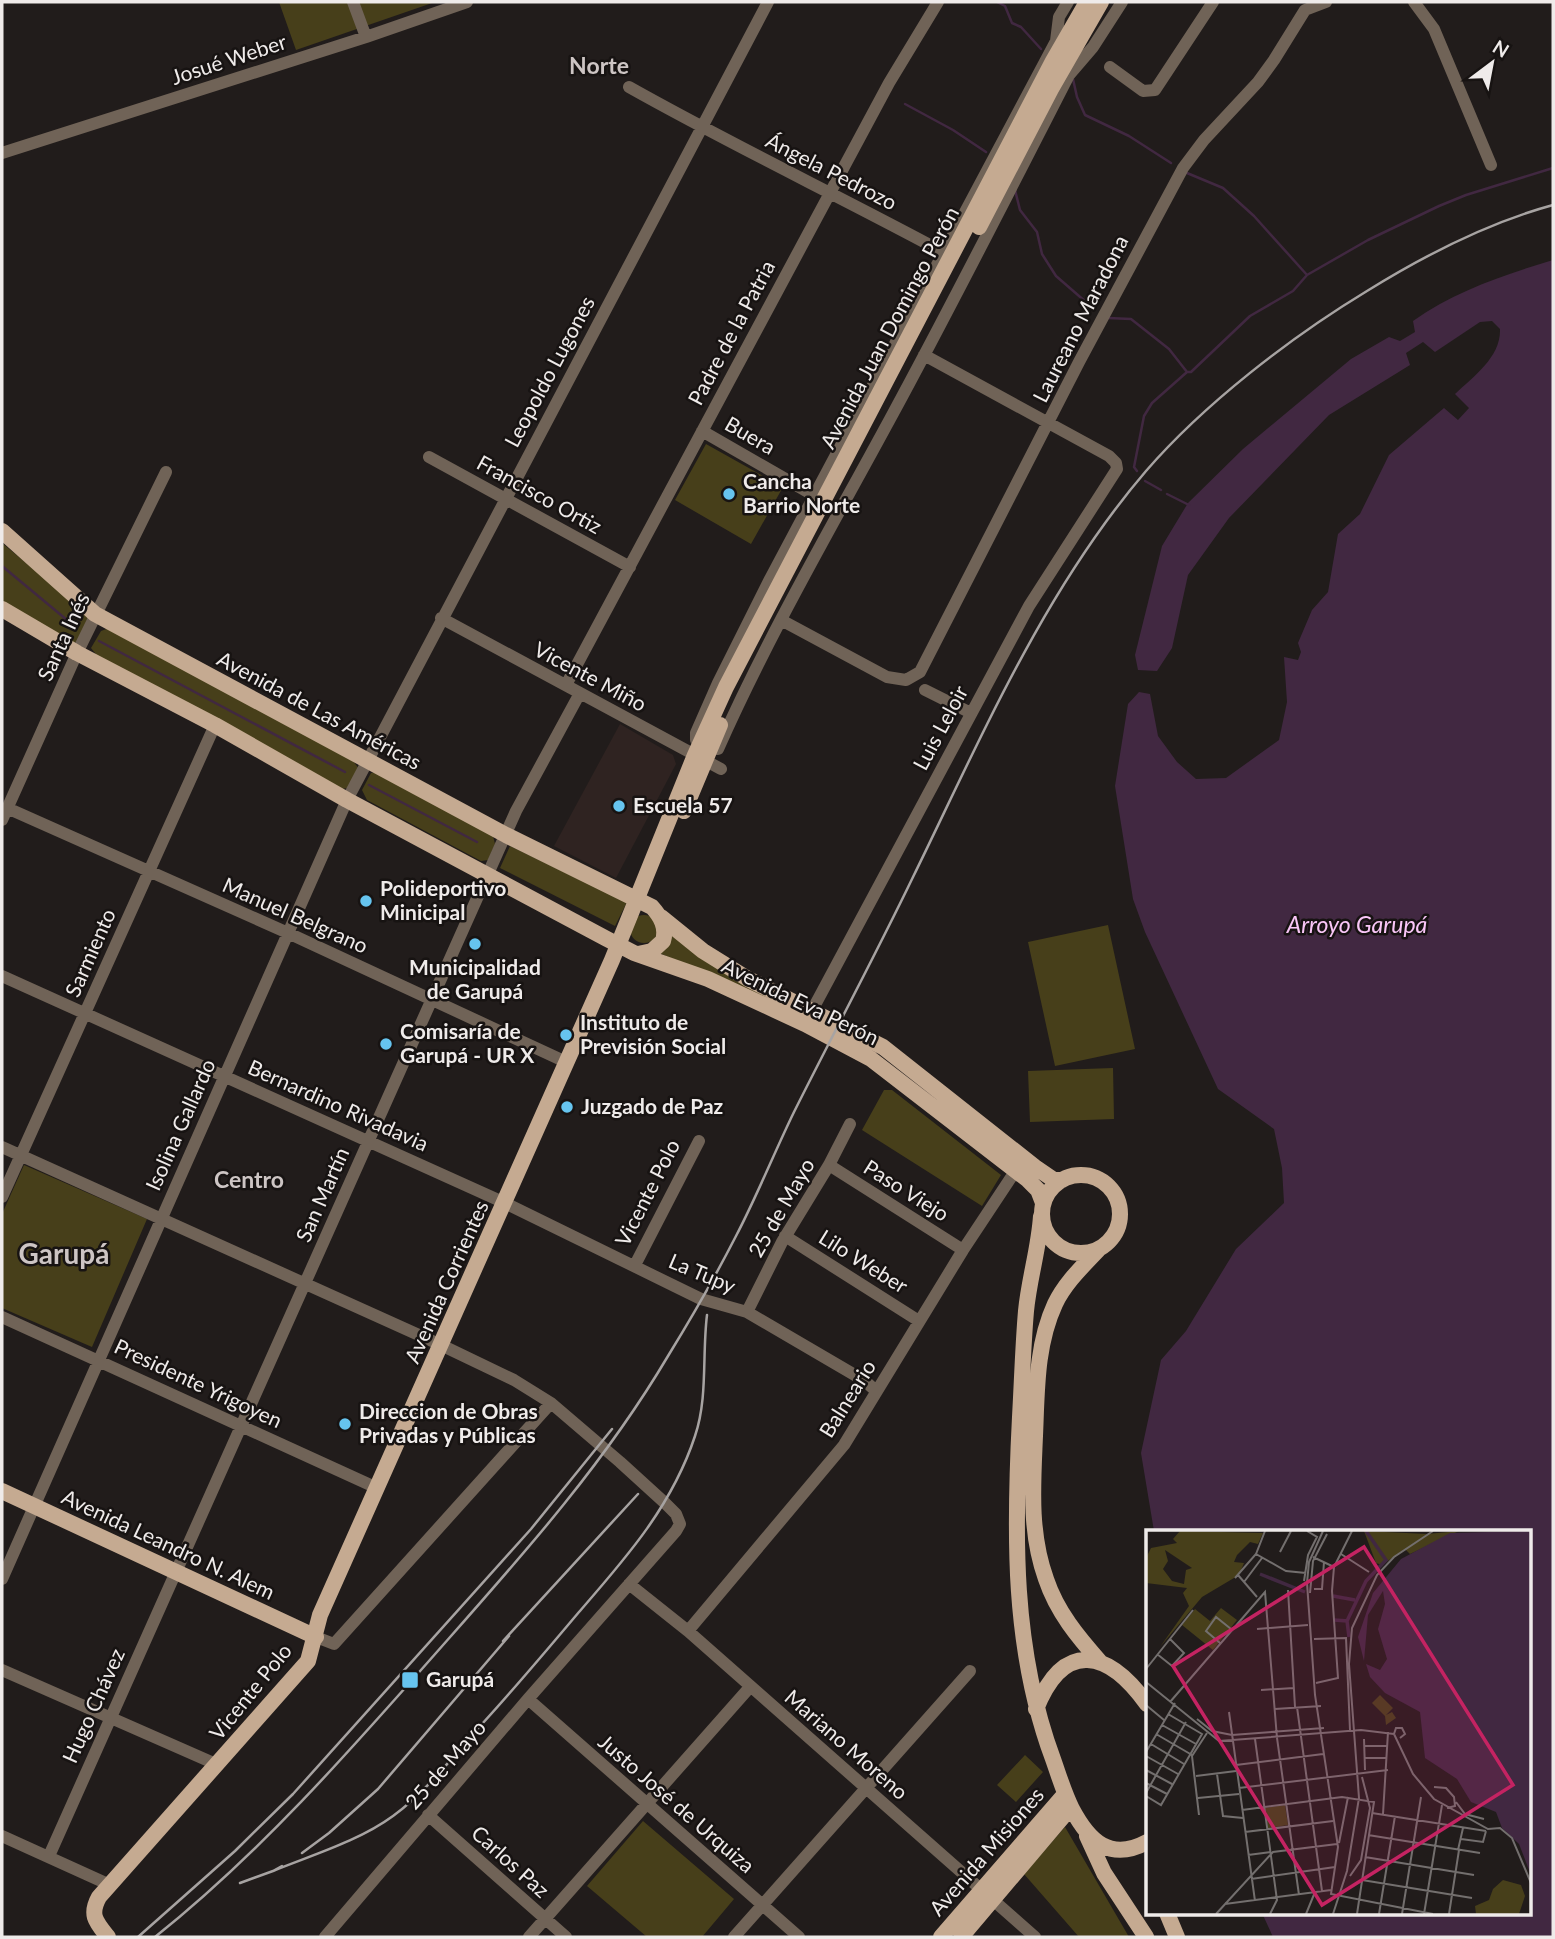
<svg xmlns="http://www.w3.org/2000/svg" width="1555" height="1939" font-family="Lato,sans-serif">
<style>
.built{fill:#2f2321}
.green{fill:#473f1a}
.water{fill:#412841}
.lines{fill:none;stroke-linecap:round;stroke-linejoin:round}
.stream{stroke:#412841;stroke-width:2.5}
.minor{stroke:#706357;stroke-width:12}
.major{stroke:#c5aa91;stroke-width:16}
.rail{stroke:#a7a3a2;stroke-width:2.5}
.poi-dot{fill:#66c4ef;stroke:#171312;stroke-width:2.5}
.labels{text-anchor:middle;stroke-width:5;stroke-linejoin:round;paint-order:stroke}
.street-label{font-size:21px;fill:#efebea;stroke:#171312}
.poi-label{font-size:21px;font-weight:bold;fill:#efebea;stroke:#171312;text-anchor:start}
.neighbourhood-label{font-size:23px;font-weight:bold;fill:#cdc5c4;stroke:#171312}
.water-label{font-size:23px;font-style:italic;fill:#f9c6f7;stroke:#171312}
.district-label{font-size:28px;font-weight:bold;fill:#cdc5c4;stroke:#171312}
.inset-river{fill:none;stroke:#412841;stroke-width:3.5}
.inset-road{fill:none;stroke:#736f6e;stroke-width:2}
.view{fill:#c42362;fill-opacity:0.15;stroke:#c42362;stroke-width:3.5}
.inset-edge{fill:none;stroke:#efebea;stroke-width:3.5}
</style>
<rect width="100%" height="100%" fill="#211c1b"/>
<path class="built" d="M 620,724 L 673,755 L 676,764 L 616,878 L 554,846 Z"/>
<path class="green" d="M 279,2 L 435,2 L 296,50 Z
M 706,444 L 783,487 L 751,544 L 675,500 Z
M 2,543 L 87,613 L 89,622 L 78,642 L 71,643 L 2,602 Z
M 109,628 L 353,761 L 360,770 L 353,787 L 342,789 L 99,658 L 91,648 L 101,631 Z
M 378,772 L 493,836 L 495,844 L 488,860 L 481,861 L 367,800 L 362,790 L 371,773 Z
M 510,846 L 627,902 L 615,926 L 500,868 Z
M630 929a14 14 0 1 1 28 0a14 14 0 1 1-28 0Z
M 1108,925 L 1135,1049 L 1055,1066 L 1028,942 Z
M 669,931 L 787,1004 L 785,1009 L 657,952 Z
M 1113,1068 L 1114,1119 L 1030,1122 L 1028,1071 Z
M 884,1090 L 892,1090 L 1001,1175 L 982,1206 L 862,1130 Z
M 24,1165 L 147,1219 L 92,1347 L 2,1308 L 2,1214 Z
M 1025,1755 L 1043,1772 L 1016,1802 L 997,1785 Z
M 643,1821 L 734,1899 L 702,1937 L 647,1937 L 587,1886 Z
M 1065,1827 L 1129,1937 L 1079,1937 L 1024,1874 Z"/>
<path class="water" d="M 1553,260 L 1553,1937 L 1273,1937 L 1262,1913 L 1529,1913 L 1529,1531 L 1154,1531 L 1141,1453 L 1161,1360 L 1186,1331 L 1236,1249 L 1284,1203 L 1282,1168 L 1274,1129 L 1218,1089 L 1145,932 L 1133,899 L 1115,786 L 1128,704 L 1139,692 L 1150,694 L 1158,736 L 1177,762 L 1196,779 L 1226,778 L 1279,740 L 1287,702 L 1284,657 L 1298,660 L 1301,652 L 1298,643 L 1312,610 L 1328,592 L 1338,534 L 1360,514 L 1389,455 L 1444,408 L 1458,420 L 1469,408 L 1455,394 C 1474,376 1501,357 1500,329 L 1492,321 L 1480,322 L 1435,352 L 1423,342 L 1406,353 L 1410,365 L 1329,415 L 1229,518 L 1188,575 L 1172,648 L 1157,671 L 1138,670 L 1135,655 L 1162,546 L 1188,503 L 1243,449 L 1351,359 L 1389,337 L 1400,341 L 1415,332 L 1413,321 C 1455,291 1504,275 1553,260 Z"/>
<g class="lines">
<path class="stream" d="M 997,2 L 1005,6 L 1012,23 L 1021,27 L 1041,49
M 1073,79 L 1077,97 L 1085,115 L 1129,136 L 1171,163
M 905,104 L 953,130 L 986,152
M 1187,173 L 1223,188 L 1254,216 L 1307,275
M 1015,190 L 1020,210 L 1037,232 L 1042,254 L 1056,276 L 1094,309
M 1108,318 L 1131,319 L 1169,349 L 1187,372 L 1152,403 L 1144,416 L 1134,467 L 1137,471
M 1187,372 L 1191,372 L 1250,316 L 1293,291 L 1307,275 L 1368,240 L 1439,206 L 1466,195 L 1553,168
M 1145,481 L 1161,490
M 1167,494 L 1189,505
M 2,566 L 73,625
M 99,641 L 345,772
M 369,785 L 477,842"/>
<path class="minor" d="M 353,2 L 366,37
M 1414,2 L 1434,29 L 1491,165
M 1110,67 L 1143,91 L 1155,90 L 1213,2
M 629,87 C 732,145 839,196 943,252
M 2,153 L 366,37 L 467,2
M 702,431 L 815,496
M 429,457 L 630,567
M 441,618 L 721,769
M 781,620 L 887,677 L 906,680 L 920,672 L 1079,362 L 1183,168 L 1204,140 L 1258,82 L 1274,60 L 1305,10 L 1326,2
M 566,685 L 889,83 L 938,2
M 925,690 L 971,713
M 696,740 L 696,733 L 718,683 L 770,579 L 1056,41 L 1059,17 L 1068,2
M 718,749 C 768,636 831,528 890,419 C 952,305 1010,190 1069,75 L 1093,47 L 1122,2
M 7,808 L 288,933 L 566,1062
M 2,820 L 77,653 L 166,472
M 2,976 L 505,1203 L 701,1299 L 747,1312 L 865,1381 L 876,1391
M 808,1018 L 1029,606 L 1117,469 L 1116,463 L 1109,456 L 924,355
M 2,1147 L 441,1345 L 514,1380 L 551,1403 L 620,1462 L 665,1503 L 676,1514 L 680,1524 L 676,1531 L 528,1699 L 325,1937
M 829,1165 L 963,1250
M 2,1197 L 215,725
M 785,1236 L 919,1321
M 635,1265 L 699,1141
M 747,1312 L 782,1242 L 829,1165 L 850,1124
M 2,1317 L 377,1488
M 2,1579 L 347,800 L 768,2
M 629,1584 L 688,1631 L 1035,1937
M 688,1631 L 844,1445 L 963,1250 L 1016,1170
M 316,1637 L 334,1644 L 551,1403
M 2,1670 L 218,1765
M 528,1699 L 799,1937
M 428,1815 L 566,1937
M 2,1836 L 110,1885
M 49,1856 L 516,811 L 580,693
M 529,1937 L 750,1687
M 734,1937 L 970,1671"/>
<path class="major" d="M 979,227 L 1051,89 L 1101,2
M 2,531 L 95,614 L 506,835 L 652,907 C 661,917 667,927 663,941 L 652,951 L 638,954
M 2,609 L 77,653 L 215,725 L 347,800 L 607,939 L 634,953 L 708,979 L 805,1024 L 871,1059 L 1028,1180 L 1038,1190 L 1043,1203
M 684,811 L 720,725
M 661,917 L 703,951 L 748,979 L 883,1047 L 1035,1167 L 1054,1180 L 1062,1180
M1042 1214a39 39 0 1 1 78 0a39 39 0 1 1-78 0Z
M 1041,1216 C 1039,1248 1029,1279 1026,1311 C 1023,1346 1022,1382 1020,1417 C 1014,1533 1012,1649 1053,1759 C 1059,1776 1064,1793 1072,1809 C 1089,1841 1110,1862 1147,1842
M 1098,1250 C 1082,1267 1065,1283 1055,1304 C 1036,1345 1037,1391 1035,1436 C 1033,1484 1029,1532 1046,1579 C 1057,1612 1078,1637 1101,1663
M 2,1491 L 316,1637
M 1036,1709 C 1064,1639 1108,1650 1147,1704
M 1087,1836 L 1104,1873 L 1146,1937
M 1167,1913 L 1177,1937
M 108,1937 C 96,1922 89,1915 99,1897 L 308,1661 L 320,1615 L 612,960 L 695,755 L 726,687 L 1053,61 L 1087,2
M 941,1937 L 1065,1794
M 961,1937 L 1071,1807"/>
<path class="rail" d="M 503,1641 L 638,1494
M 302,1853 L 329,1833 L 378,1789 L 509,1636
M 273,1871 C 312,1855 359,1841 393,1816 C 427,1791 454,1755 482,1724 C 515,1688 547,1650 579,1612 C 626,1558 672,1506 695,1436 C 708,1398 702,1355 707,1315
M 240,1883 L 273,1871 L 282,1866
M 138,1937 L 235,1851 L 293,1794 L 531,1529 L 612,1429
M 155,1937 C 259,1854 348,1753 436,1653 C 520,1558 603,1466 668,1356 C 692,1317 715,1277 736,1236 C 757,1196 774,1153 794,1112 C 833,1034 875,956 913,877 C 981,738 1044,590 1146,471 C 1204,404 1291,337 1367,291 C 1425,255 1487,223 1553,205"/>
</g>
<g class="poi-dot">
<circle cx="729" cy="494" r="7"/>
<circle cx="619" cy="806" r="7"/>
<circle cx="366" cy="901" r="7"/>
<circle cx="475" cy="944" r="7"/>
<circle cx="566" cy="1035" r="7"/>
<circle cx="386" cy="1044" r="7"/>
<circle cx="567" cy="1107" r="7"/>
<circle cx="345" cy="1424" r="7"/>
<rect x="401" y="1671" width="18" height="18" rx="3.5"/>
</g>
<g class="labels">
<g class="street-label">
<text transform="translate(229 60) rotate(-18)" y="7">Josué Weber</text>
<text transform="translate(831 172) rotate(27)" y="7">Ángela Pedrozo</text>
<text transform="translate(1081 319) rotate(-63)" y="7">Laureano Maradona</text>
<text transform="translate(890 328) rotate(-62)" y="7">Avenida Juan Domingo Perón</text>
<text transform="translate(732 333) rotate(-62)" y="7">Padre de la Patria</text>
<text transform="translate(550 372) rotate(-62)" y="7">Leopoldo Lugones</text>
<text transform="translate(750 436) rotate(30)" y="7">Buera</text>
<text transform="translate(539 495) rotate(29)" y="7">Francisco Ortiz</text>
<text transform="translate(64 637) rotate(-65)" y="7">Santa Inés</text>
<text transform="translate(590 677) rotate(28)" y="7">Vicente Miño</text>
<text transform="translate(319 711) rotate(28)" y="7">Avenida de Las Américas</text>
<text transform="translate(941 728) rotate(-62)" y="7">Luis Leloir</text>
<text transform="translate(295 916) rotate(24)" y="7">Manuel Belgrano</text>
<text transform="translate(91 953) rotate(-66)" y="7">Sarmiento</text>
<text transform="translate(800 1002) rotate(26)" y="7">Avenida Eva Perón</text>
<text transform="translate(338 1106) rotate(24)" y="7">Bernardino Rivadavia</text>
<text transform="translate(181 1125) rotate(-66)" y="7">Isolina Gallardo</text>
<text transform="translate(906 1191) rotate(32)" y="7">Paso Viejo</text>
<text transform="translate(648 1193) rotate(-63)" y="7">Vicente Polo</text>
<text transform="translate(323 1195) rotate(-66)" y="7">San Martín</text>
<text transform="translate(782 1208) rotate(-60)" y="7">25 de Mayo</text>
<text transform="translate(863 1262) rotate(32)" y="7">Lilo Weber</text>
<text transform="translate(702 1274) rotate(23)" y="7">La Tupy</text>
<text transform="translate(447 1282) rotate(-66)" y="7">Avenida Corrientes</text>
<text transform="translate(198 1384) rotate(25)" y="7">Presidente Yrigoyen</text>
<text transform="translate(848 1399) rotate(-58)" y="7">Balneario</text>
<text transform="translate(168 1545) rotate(25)" y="7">Avenida Leandro N. Alem</text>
<text transform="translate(251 1692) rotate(-51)" y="7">Vicente Polo</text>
<text transform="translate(94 1706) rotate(-66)" y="7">Hugo Chávez</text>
<text transform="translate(846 1745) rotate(41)" y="7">Mariano Moreno</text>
<text transform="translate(446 1765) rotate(-49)" y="7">25 de Mayo</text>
<text transform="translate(676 1804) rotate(41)" y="7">Justo José de Urquiza</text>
<text transform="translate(987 1852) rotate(-49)" y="7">Avenida Misiones</text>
<text transform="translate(510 1862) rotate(42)" y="7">Carlos Paz</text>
</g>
<g class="poi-label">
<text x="743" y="489">Cancha<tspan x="743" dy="24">Barrio Norte</tspan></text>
<text x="633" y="813">Escuela 57</text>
<text x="380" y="896">Polideportivo<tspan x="380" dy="24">Minicipal</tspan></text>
<text x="475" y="975" text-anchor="middle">Municipalidad<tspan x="475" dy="24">de Garupá</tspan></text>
<text x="580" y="1030">Instituto de<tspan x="580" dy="24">Previsión Social</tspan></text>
<text x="400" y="1039">Comisaría de<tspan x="400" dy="24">Garupá - UR X</tspan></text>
<text x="581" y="1114">Juzgado de Paz</text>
<text x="359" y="1419">Direccion de Obras<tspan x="359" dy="24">Privadas y Públicas</tspan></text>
<text x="426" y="1687">Garupá</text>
</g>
<g class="neighbourhood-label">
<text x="599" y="74">Norte</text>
<text x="249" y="1188">Centro</text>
</g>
<g class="water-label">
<text x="1357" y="933">Arroyo Garupá</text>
</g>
<g class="district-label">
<text x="64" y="1264">Garupá</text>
</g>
</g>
<g transform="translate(1146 1530)">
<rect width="385" height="385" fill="#211c1b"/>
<path d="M 34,1 L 117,3 L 112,14 L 104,12 L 91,25 L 88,32 L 98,33 L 93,45 L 56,67 L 14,117 L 43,76 L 37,63 L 41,58 L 0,53 L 0,28 L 5,18 L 31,13 L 27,9 ZM 19,20 L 46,38 L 40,40 L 38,54 L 26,51 L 17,39 L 22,31 ZM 218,1 L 281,4 L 313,1 L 264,24 L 259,19 L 236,35 L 230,33 ZM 75,78 L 91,90 L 67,120 L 36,95 L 49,79 L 64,91 ZM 234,165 L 247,178 L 240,185 L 246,182 L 250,188 L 240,195 L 239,186 L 226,173 ZM 139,275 L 142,295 L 122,298 L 119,278 ZM 357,350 L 375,355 L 379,366 L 373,384 L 330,384 L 329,376 L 343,370 L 347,359 Z" fill="#473f1a" fill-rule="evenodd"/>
<path d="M 385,1 L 385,345 L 373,314 L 356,298 L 350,282 L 325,272 L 311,249 L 279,228 L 274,182 L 239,163 L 224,147 L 220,134 L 234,140 L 241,129 L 232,99 L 239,74 L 237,61 L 222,85 L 218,131 L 212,107 L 227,63 L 255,29 L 304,3 Z" fill="#412841"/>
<path class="inset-river" d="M 114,44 L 159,62M 187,66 L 209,70M 188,90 L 201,91 L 203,107M 201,91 L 220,51 L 240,30 L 220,1"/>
<path class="inset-road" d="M 177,1 L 163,32 L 161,53 L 169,165 L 192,317 L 185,364 L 287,384M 134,22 L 145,1M 110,24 L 140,41 L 160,43M 195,24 L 223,42M 167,27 L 188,37M 92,45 L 111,67M 89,48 L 110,24 L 119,1M 158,51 L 162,25 L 171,7 L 161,1M 98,52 L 116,28M 168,59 L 176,59 L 178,32M 142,60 L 149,177M 164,63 L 167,31 L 181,4M 111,99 L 162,95M 168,109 L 200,108 L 204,200M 74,113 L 60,101 L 70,87 L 85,99M 11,124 L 26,136 L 38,123 L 24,109M 0,139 L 47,80M 0,152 L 73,211 L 215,200 L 248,204M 170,153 L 192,148 L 186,61 L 188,37 L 206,1M 115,160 L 148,158M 24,172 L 119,62 L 131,208 L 153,365M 0,175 L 18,190M 151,177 L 176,361M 129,179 L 175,176M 83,182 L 109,371M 51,189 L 66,201 L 86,205 L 178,198M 16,195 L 50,214M 10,204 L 46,225M 248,204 L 267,244 L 288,269 L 342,299 L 354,298 L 366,308 L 385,353M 248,204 L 250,198 L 256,198 L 259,204 L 254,208M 109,209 L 131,370 L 124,384M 218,209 L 219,240M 5,214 L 38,234M 218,216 L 241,216M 0,222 L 29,173M 0,226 L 32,244M 218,228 L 241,228M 90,235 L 177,224M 0,240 L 26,254M 71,244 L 77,286 L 97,288M 50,246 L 90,241M 0,253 L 21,264M 288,257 L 300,258 L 308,267 L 309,276 L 301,278M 93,258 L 242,240M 0,263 L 40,192M 0,266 L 15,275 L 56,204 L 22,184M 52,268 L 93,264M 310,272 L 319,284 L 338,289M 96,280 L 196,267 L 228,272 L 211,384M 226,283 L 340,301M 237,284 L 242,202M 53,285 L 46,226 L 61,203M 99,302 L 187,291M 222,305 L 334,323M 315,309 L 337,312 L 340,301M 193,313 L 202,267M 312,320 L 317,298M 102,325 L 125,322M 219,327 L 328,345M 204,346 L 215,330 L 224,278 L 216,247M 105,349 L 189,337M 216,350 L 326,368M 79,374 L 185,360M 70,384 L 127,322 L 191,314M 160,384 L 169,362M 187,384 L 201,341 L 213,268 L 203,134 L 206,98 L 231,45 L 248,27 L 287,1M 233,384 L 249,286M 256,384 L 275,267M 278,384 L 296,275M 303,384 L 313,320"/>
<path class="view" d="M 218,17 L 367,255 L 176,375 L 27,136 Z"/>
<rect width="385" height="385" class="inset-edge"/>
</g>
<rect width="1555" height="1939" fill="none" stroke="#efebea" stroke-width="7"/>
<g transform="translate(1492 63) rotate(32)" stroke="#171312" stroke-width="5" paint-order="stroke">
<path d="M0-5L12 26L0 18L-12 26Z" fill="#efebea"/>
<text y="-10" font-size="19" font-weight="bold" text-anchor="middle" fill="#efebea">N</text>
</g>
</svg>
